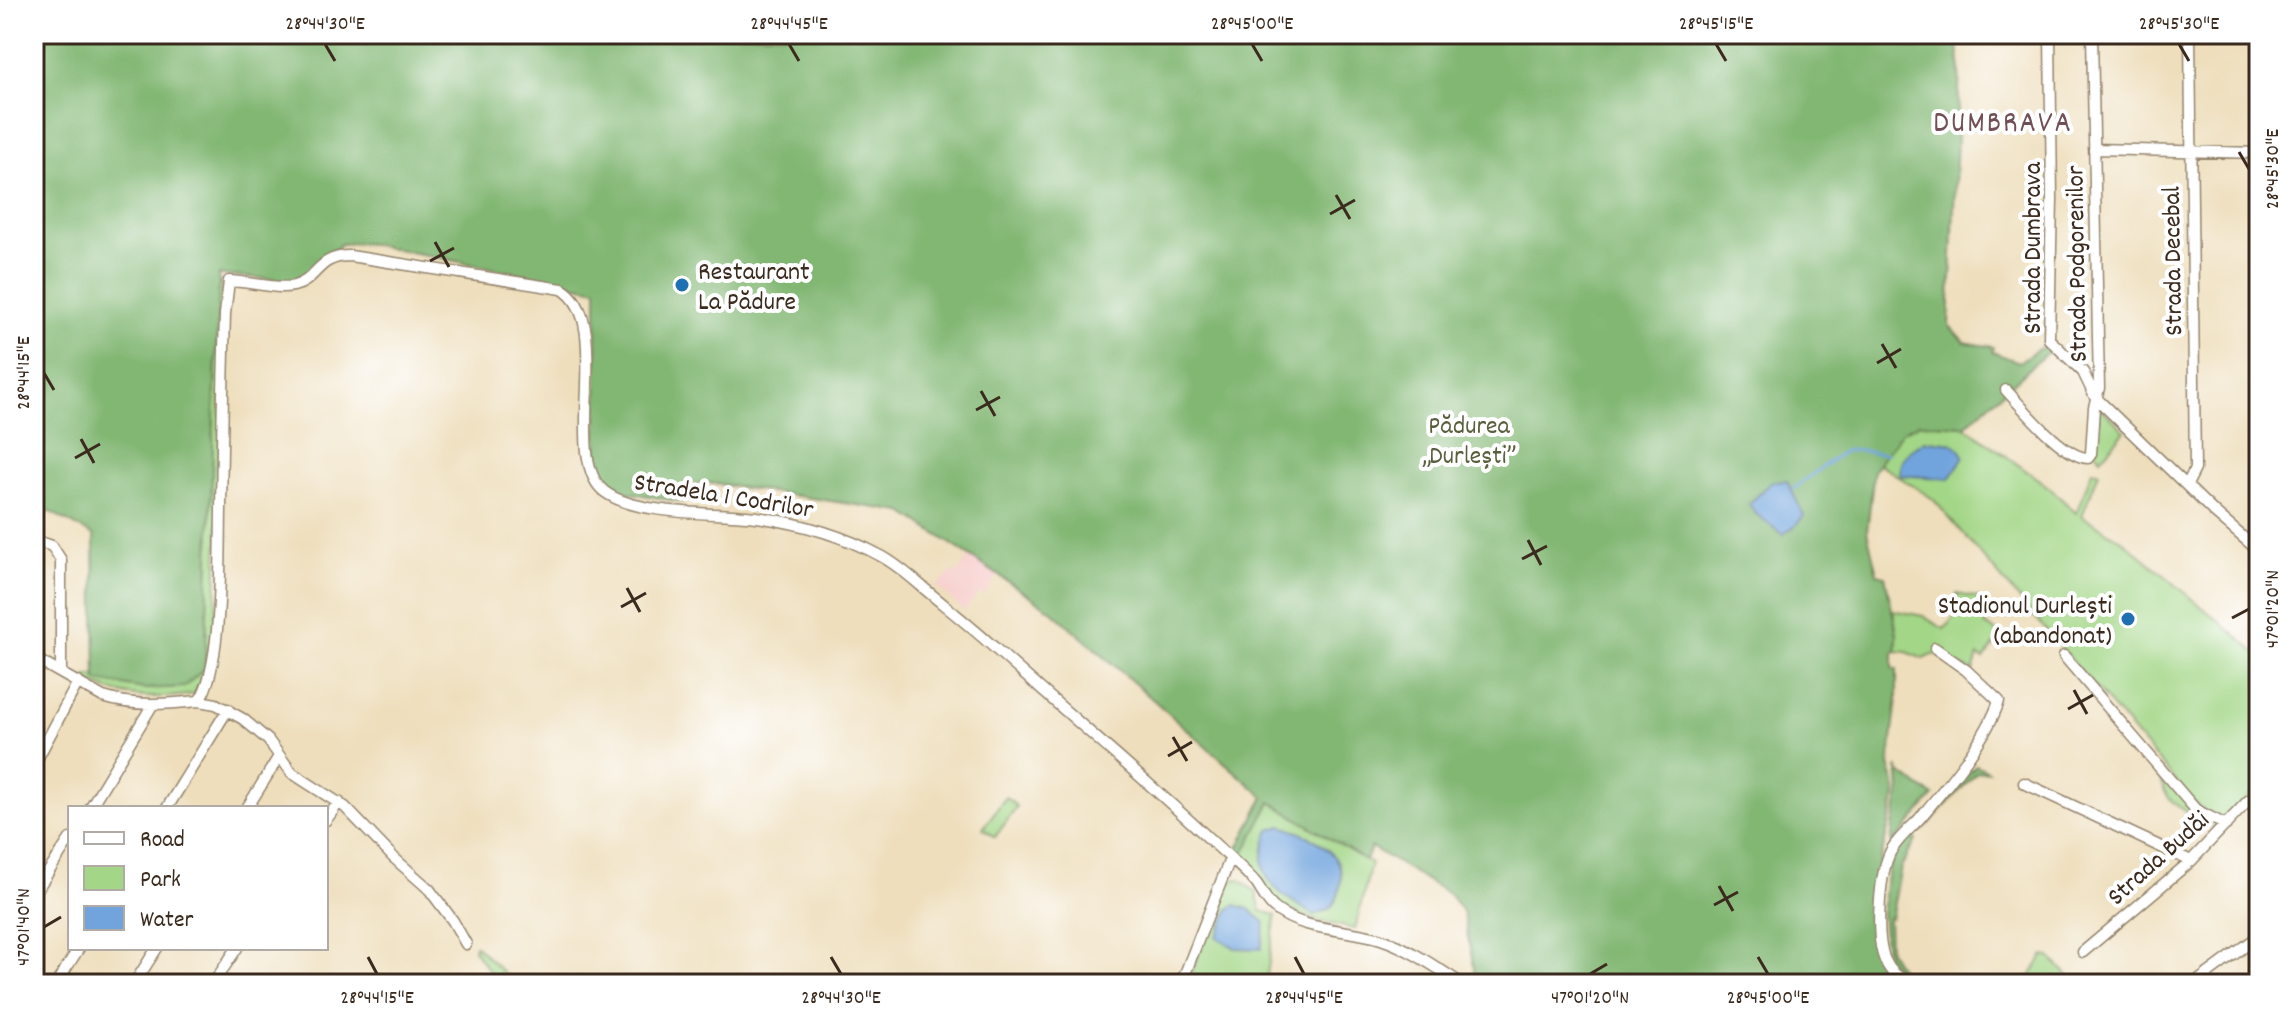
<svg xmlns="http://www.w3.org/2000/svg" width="2293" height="1018" font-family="Dekko,sans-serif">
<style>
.built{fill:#f7d0ce}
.green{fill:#a3d686;stroke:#6f8052;stroke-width:2}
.forest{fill:#82b773;stroke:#5e7048;stroke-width:2}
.water{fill:#71a4dd;stroke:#56677e;stroke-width:2}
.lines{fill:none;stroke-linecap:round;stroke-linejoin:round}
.stream{stroke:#71a4dd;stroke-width:3}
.street-casing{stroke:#94846d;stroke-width:13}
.street{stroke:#fff;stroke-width:10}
.ticks{fill:none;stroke:#3b2a1e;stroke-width:3}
.poi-dot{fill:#1f6fb2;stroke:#fff;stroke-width:3}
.labels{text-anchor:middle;stroke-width:8;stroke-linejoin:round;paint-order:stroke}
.street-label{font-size:26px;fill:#3b2a1e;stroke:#fff}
.poi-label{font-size:26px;fill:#3b2a1e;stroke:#fff;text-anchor:start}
.park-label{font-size:26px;fill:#5a5e3d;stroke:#fff}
.quarter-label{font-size:30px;letter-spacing:2px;fill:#724f56;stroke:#fff}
.neatline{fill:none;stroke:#3b2a1e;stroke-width:3}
.ticks-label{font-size:20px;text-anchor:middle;fill:#3b2a1e}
</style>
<rect width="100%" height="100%" fill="#fff"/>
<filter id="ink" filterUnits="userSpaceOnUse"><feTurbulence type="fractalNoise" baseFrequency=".0125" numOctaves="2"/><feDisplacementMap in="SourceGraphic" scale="16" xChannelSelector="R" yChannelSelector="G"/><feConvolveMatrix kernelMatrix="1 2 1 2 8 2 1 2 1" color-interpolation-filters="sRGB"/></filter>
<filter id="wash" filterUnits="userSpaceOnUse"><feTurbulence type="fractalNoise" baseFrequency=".006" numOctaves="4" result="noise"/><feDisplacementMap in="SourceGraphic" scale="32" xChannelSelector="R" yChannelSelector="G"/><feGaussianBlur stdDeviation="1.8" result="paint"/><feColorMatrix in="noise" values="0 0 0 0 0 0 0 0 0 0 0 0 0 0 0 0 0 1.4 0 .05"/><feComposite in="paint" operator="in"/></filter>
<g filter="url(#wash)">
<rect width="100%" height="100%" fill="#eedebc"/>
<path class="built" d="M 970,556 L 998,575 L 984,595 L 980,592 L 964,611 L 937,586 L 953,571 L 957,574 Z"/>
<path class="green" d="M 219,279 L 223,289 L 216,613 L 206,674 L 194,694 C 153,700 120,699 83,679 L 96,675 L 97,681 L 144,689 L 183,687 L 205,668 Z
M 2099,406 L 2125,431 L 2101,458 L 2096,452 Z
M 1919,423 L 1965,426 L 2050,488 L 2076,513 L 2092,471 L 2099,472 L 2082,516 L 2125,542 L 2259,655 L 2259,789 L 2253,792 L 2223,821 L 2198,807 L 1933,499 L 1878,463 L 1903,431 Z
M 1957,594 L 1980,598 L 1985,625 L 2002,635 L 1984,659 L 1978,656 L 1973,671 L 1935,654 L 1923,659 L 1907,652 L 1896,651 L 1897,634 L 1893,610 L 1923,616 L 1944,629 L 1960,612 Z
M 2159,771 L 2220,827 L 2215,829 C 2199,819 2175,809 2165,792 C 2162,785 2162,780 2157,774 Z
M 1006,797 L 1017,807 L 995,837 L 983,828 Z
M 1271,802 L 1371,864 L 1355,929 L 1314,920 L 1277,905 L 1240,860 Z
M 1239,879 L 1256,892 L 1261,911 L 1276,915 L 1266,982 L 1235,979 L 1233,984 L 1187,984 L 1228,881 Z
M 475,945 L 515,984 L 499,984 L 473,949 Z
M 2043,956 L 2050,957 L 2076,984 L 2026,984 Z"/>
<path class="forest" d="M 34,34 L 1953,34 L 1958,45 L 1960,67 L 1949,325 L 1964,342 L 1993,347 L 1992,352 L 2019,362 L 2036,350 L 2049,345 L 2051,349 L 1965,426 L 1919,423 L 1903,431 L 1874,470 L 1867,531 L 1877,574 L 1885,576 L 1897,634 L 1896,651 L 1893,652 L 1893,669 L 1897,670 L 1897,699 L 1889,765 L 1895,784 L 1896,795 L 1880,862 L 1873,909 L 1879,960 L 1892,981 L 1891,984 L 1477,984 L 1463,912 L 1449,894 L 1371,847 L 1366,861 L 1271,802 L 1239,862 L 1234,856 L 1264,797 L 1051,610 L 903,512 L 712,483 L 685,484 L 683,502 L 620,491 L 604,482 L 597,454 L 597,289 L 365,243 L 341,244 L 297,281 L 219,275 L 205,668 L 184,687 L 144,689 L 96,680 L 94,536 L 49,511 L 34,508 Z
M 1976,765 L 1988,771 L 1977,772 L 1921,832 L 1915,829 Z
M 1897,767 L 1900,773 L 1934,796 L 1892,845 C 1890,815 1906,799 1897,767 Z
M 1909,834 L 1916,840 L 1901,867 L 1891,918 L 1888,918 L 1889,951 L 1901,971 L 1898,973 L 1886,956 L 1882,914 L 1885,884 L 1894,853 Z"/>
<path class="water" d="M 1924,441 C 1942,442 1955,438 1964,456 L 1950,479 L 1900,475 C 1898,457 1910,450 1924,441 Z
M 1787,481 L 1804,516 L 1794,527 L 1783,534 L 1756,514 L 1749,504 L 1772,482 Z
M 1281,826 C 1302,832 1321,840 1335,858 C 1345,870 1341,897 1331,907 C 1326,912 1320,913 1313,915 C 1279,893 1248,878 1270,830 Z
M 1235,905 L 1249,909 L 1265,923 L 1261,949 L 1235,948 L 1217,937 L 1229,909 Z"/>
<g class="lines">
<path class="stream" d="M 1793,489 L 1844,451 L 1855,450 L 1887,454"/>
</g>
</g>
<g filter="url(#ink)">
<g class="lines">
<defs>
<path id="street" d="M 2050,34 L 2052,200 L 2049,339 L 2083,372 L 2095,397 L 2216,514 L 2259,551
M 2094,149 L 2259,153
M 2006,390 C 2023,408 2064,458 2088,458 L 2091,454 L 2094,407 L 2099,388 L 2092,34
M 2187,485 L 2195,469 L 2190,34
M 34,540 L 52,546 L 61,560 L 61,671
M 2064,656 L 2196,810 L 2226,825
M 34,658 L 103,697 C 134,707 168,704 199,701 C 223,668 220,553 221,509 C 222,444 223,379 225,314 L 229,281 C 247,281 278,290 294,286 C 318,280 316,256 350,256 L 562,289 C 616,320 560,459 605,492 C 637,516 717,512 757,517 C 799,523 844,536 881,556 C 898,565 912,578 926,590 C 950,610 974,629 997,650 C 1069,715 1144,778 1215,844 C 1229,857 1244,869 1256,883 C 1262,891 1266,901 1274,908 C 1304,932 1346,928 1381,939 C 1409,948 1437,968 1462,984
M 199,701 L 216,704 L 243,719 L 268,740 L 292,773 L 345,807 L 394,858 L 429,889 L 453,921 L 466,944
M 34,765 L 78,682
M 2024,783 L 2191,861
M 90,808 L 153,704
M 167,808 L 228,709
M 247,808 L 278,758
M 326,820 L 339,802
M 34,894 L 70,839
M 2083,952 L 2191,861 L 2248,801 L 2259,794
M 56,984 L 79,948
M 134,984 L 157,948
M 213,984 L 237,948
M 1181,984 L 1230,859
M 1909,984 C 1901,979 1891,973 1887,964 C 1874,943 1879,878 1889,855 C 1894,842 1910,829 1920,818 C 1946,787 1987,739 1999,701 L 1966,670 L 1935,648
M 2194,984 L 2259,936"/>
</defs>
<use href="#street" class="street-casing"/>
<use href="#street" class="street"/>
</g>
</g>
<path class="ticks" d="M 325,44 L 335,61M 789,44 L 799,61M 1252,44 L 1262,61M 1716,44 L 1726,61M 2179,44 L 2189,61M 2239,152 L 2249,169M 1336,195 L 1350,219M 1330,214 L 1355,200M 435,242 L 449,267M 430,261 L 454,248M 1882,344 L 1896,368M 1877,363 L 1901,349M 44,373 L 54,390M 981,391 L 995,416M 976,410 L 1000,397M 81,439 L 94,463M 75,458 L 100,444M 1528,540 L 1541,565M 1522,559 L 1547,546M 627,588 L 640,612M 621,607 L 646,593M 2232,618 L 2249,609M 2074,690 L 2087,714M 2068,709 L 2093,695M 1173,737 L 1187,761M 1168,756 L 1192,742M 1719,886 L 1733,911M 1714,905 L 1738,892M 44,927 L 61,917M 368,957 L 377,974M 831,957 L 841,974M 1295,957 L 1304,974M 1758,957 L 1768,974M 1590,974 L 1607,964"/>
<g class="poi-dot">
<circle cx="682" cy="285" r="8"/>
<circle cx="2128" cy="619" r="8"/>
</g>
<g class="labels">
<g class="street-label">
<text transform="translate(2031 248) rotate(-90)" y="9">Strada Dumbrava</text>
<text transform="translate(2171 261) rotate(-91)" y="9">Strada Decebal</text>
<text transform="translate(2075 264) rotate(-91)" y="9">Strada Podgorenilor</text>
<text transform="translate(724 494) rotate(9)" y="9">Stradela 1 Codrilor</text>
<text transform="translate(2157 857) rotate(-42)" y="9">Strada Budăi</text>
</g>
<g class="poi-label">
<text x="698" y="279">Restaurant<tspan x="698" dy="30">La Pădure</tspan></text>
<text x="2112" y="613" text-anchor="end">Stadionul Durlești<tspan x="2112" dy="30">(abandonat)</tspan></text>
</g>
<g class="park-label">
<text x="1469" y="433">Pădurea<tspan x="1469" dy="30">„Durlești”</tspan></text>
</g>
<g class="quarter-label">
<text x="2003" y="131">DUMBRAVA</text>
</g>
</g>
<rect width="2293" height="1018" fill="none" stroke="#fff" stroke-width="88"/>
<rect x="68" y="806" width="260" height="144" fill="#ffffff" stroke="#b1aaa5" stroke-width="2"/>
<rect x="84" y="832" width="40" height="12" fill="#ffffff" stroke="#b1aaa5" stroke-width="2"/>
<text x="140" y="846" font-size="24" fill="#3b2a1e">Road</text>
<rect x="84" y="866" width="40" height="24" fill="#a3d686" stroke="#b1aaa5" stroke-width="2"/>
<text x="140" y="886" font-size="24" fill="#3b2a1e">Park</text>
<rect x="84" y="906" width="40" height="24" fill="#71a4dd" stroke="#b1aaa5" stroke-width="2"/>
<text x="140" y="926" font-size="24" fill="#3b2a1e">Water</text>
<rect x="44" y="44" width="2205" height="930" class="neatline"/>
<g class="ticks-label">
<text x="325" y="29">28°44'30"E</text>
<text x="789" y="29">28°44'45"E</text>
<text x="1252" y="29">28°45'00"E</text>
<text x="1716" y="29">28°45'15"E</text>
<text x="2179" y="29">28°45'30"E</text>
<text transform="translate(2271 169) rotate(-90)" y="7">28°45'30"E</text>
<text transform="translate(22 373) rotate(-90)" y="7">28°44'15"E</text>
<text transform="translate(2271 609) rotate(-90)" y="7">47°01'20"N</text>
<text transform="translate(22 927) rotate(-90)" y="7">47°01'40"N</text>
<text x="377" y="1003">28°44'15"E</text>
<text x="841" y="1003">28°44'30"E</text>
<text x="1304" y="1003">28°44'45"E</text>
<text x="1590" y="1003">47°01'20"N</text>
<text x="1768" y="1003">28°45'00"E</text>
</g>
</svg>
